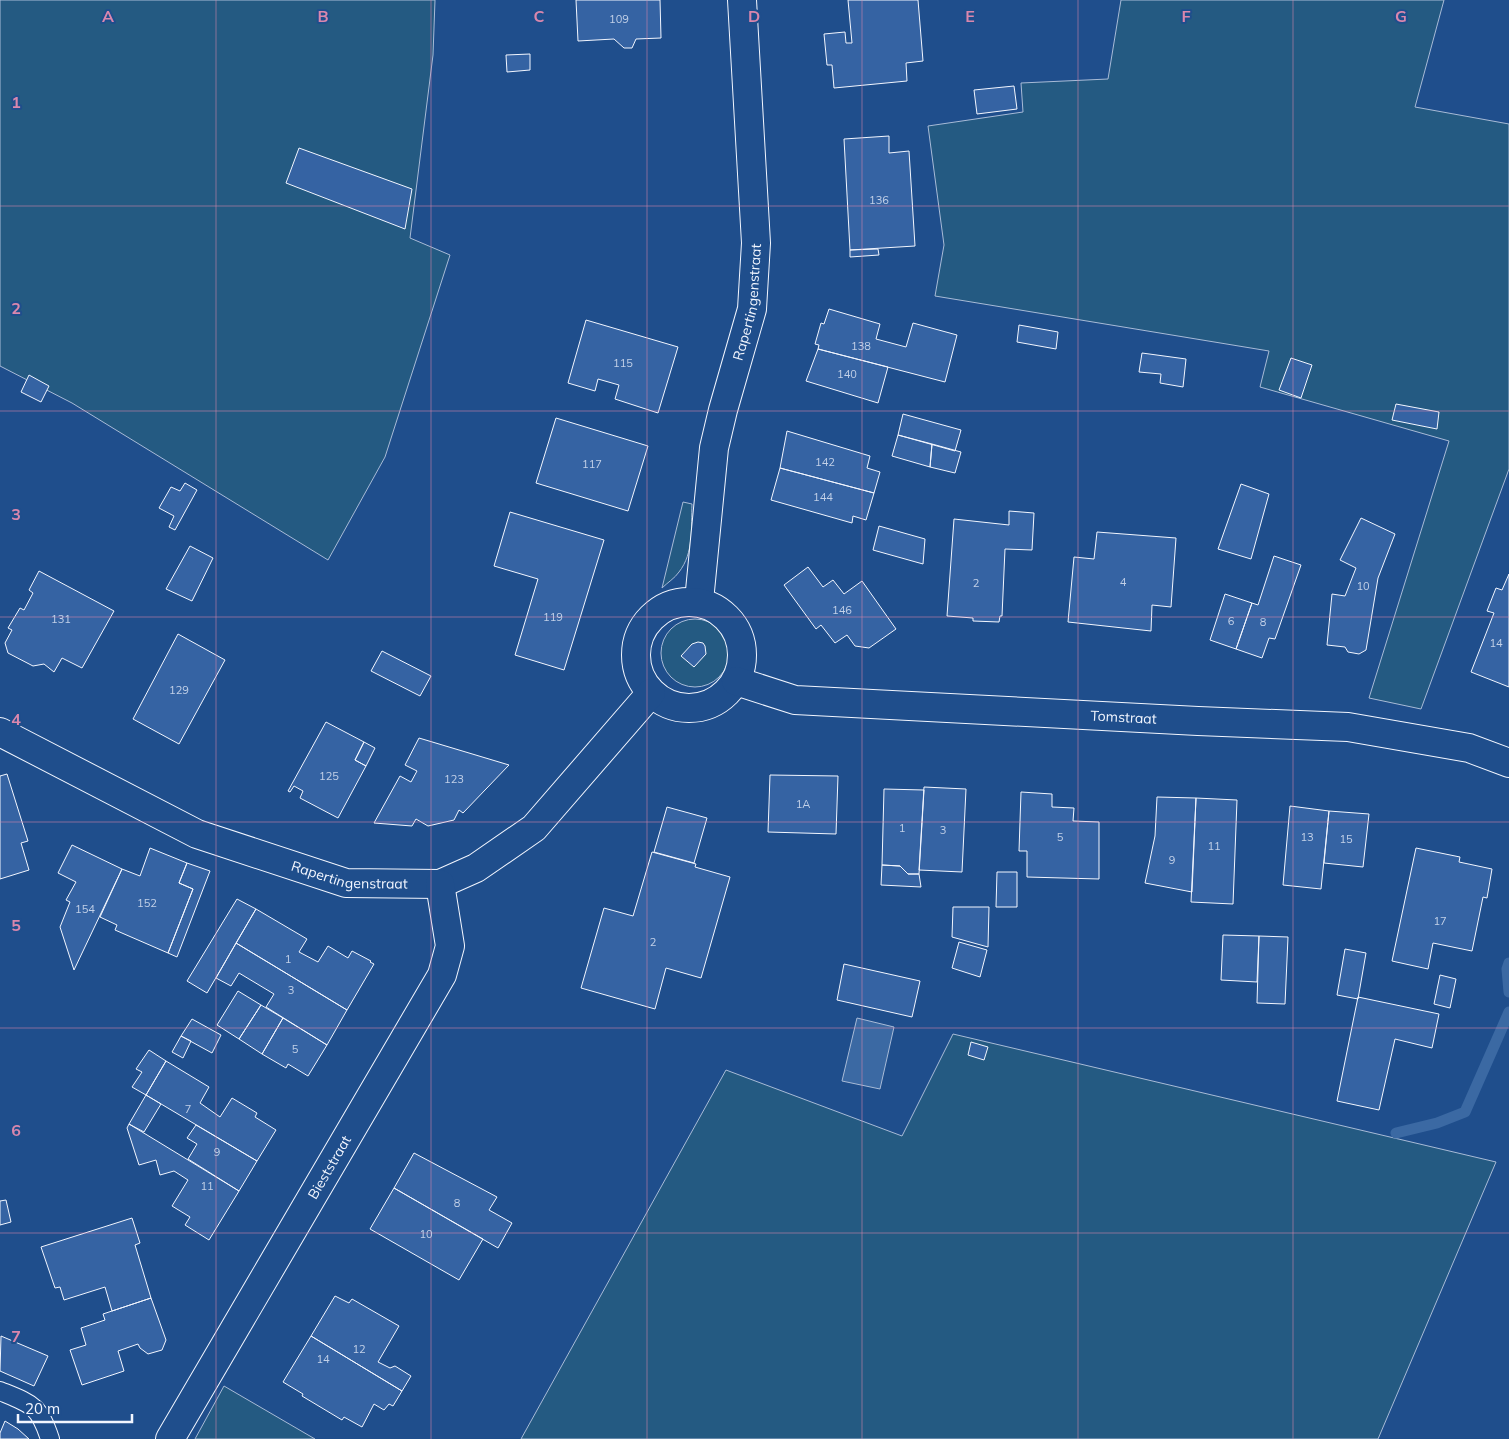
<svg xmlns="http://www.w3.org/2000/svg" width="1509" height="1439" font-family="Mulish,sans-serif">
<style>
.green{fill:#245a82;stroke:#a8bbd7}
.water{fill:#3b69a3;stroke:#a8bbd7}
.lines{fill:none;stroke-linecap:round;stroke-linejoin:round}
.stream{stroke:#3b69a3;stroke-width:11}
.building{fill:#3563a3;stroke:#f2f6ff}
.service-casing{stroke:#f2f6ff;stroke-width:20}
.minor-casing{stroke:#f2f6ff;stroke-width:30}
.service{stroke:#1f4e8c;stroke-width:18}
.minor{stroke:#1f4e8c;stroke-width:28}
.grid{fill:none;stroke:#da87ad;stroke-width:1;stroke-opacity:0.55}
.labels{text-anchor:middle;stroke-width:4;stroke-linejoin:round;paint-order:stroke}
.number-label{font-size:11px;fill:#c3d1e8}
.street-label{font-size:14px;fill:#f2f6ff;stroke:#1f4e8c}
.grid-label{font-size:16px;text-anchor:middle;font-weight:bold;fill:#da87ad;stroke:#1f4e8c;stroke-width:4;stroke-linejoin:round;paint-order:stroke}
</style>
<rect width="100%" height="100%" fill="#1f4e8c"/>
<path class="green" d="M 0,0 L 435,0 L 433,55 L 410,238 L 450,255 L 385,457 L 328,560 L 72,403 L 0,366 Z
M 1121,0 L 1444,0 L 1415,107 L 1509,124 L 1509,469 L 1421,709 L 1369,698 L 1449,441 L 1260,387 L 1269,351 L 935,296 L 944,245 L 928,126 L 1023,112 L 1021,83 L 1108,79 Z
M 683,502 L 692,504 C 691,527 694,553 679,572 C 675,578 667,583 662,588 Z
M661 653a34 34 0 1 1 68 0a34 34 0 1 1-68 0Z
M 953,1034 L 1496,1162 L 1378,1439 L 521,1439 L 726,1070 L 902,1136 Z
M 224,1386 L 315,1439 L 195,1439 Z"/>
<path class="water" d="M 857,1018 L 894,1027 L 880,1089 L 842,1081 Z"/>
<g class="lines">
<path class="stream" d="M 1509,963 L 1507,969 L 1509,992
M 1396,1133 L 1437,1123 L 1465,1112 L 1509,1012"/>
</g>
<path class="building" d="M 576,0 L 660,0 L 661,38 L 636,39 L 632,48 L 624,48 L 614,39 L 578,41 Z
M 848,0 L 918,0 L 923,61 L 906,63 L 907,81 L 834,88 L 832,65 L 827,65 L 824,34 L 845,32 L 846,43 L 852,43 Z
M 530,54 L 530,70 L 507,72 L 506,55 Z
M 1014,86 L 1017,109 L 977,114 L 974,90 Z
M 889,136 L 889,153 L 909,151 L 915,246 L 850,250 L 844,139 Z
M 299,148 L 412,189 L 405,229 L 286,183 Z
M 878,249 L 879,255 L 850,257 L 850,250 Z
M 829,309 L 880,324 L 876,339 L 906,347 L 913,323 L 957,335 L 945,382 L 818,349 L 819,345 L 815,344 L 821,323 L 824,324 Z
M 586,320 L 678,347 L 658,413 L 615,399 L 619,385 L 598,379 L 595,391 L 568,383 Z
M 1019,325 L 1058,332 L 1056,349 L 1017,342 Z
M 818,349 L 888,367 L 878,403 L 806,381 Z
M 1142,353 L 1186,359 L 1183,387 L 1160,383 L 1161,374 L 1139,372 Z
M 1291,358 L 1312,365 L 1301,398 L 1279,390 Z
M 29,375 L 49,386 L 41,402 L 21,392 Z
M 1396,404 L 1439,412 L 1437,429 L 1392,420 Z
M 903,414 L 961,430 L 955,451 L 898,435 Z
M 556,418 L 648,446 L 628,511 L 536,483 Z
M 787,431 L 870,456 L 867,468 L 880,472 L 874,493 L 780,468 Z
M 898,435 L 932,444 L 930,467 L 892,456 Z
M 932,444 L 961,452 L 955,473 L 930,467 Z
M 780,468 L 874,493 L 866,520 L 853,516 L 852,523 L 771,500 Z
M 185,483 L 197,490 L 175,530 L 169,527 L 174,516 L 159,508 L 171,487 L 180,491 Z
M 1241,484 L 1269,494 L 1251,559 L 1218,549 Z
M 1009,511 L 1034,513 L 1032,550 L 1005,549 L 1002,616 L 1000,616 L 999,622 L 973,621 L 973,618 L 947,616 L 954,519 L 1009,525 Z
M 510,512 L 604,540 L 564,670 L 515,655 L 538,579 L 494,566 Z
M 1361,518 L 1395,534 L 1378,578 L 1366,650 L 1359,654 L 1348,652 L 1345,647 L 1327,645 L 1332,594 L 1345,596 L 1356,568 L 1340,560 Z
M 879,526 L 925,539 L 923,564 L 873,550 Z
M 1097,532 L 1176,538 L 1171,607 L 1152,605 L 1151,631 L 1068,622 L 1074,557 L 1094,559 Z
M 190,546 L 213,558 L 192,601 L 166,589 Z
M 1274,556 L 1301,565 L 1275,639 L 1269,638 L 1262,658 L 1236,649 L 1252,603 L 1258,605 Z
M 808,567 L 823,587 L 833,580 L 844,594 L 862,581 L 896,629 L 869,648 L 855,646 L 847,635 L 835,643 L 821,625 L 816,629 L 784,585 Z
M 39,571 L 114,611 L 82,668 L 62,658 L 54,672 L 44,664 L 33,666 L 8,653 L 5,643 L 12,630 L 8,628 L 20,608 L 24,610 L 33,593 L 29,590 Z
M 1509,574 L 1509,687 L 1471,672 L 1494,613 L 1487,611 L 1496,588 L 1502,590 Z
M 1225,594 L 1252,603 L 1236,649 L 1210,640 Z
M 178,634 L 225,660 L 179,744 L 133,719 Z
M 698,642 L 703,643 L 705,646 L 706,654 L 694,667 L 681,656 L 692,644 Z
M 382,651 L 431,676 L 420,696 L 371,671 Z
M 326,722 L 364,742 L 355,760 L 366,766 L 338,818 L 300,798 L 303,791 L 294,786 L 290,792 L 288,791 Z
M 419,738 L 509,765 L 463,813 L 459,810 L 454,820 L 428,826 L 416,819 L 412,826 L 374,823 L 400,776 L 411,782 L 417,771 L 405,765 Z
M 364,742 L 375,748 L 366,766 L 355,760 Z
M 7,774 L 28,841 L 21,843 L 29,870 L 0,879 L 0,776 Z
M 770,775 L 838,776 L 836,834 L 768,832 Z
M 924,787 L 966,789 L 962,872 L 919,870 Z
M 884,789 L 924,790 L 919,874 L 908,874 L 900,866 L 882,865 Z
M 1021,792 L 1052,794 L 1052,807 L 1074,808 L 1073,821 L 1099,822 L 1099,879 L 1027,877 L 1027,851 L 1019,851 Z
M 1157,797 L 1196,798 L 1192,892 L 1145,883 L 1155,836 Z
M 1196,798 L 1237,800 L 1233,904 L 1191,902 Z
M 1290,806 L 1329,811 L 1321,889 L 1283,885 Z
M 667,807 L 707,818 L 694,863 L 654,852 Z
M 1329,811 L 1369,814 L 1363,867 L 1324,863 Z
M 72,845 L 122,869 L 74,970 L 60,927 L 70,902 L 66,900 L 76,882 L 58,873 Z
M 150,848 L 187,863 L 179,883 L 193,889 L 168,953 L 115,930 L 117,925 L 100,917 L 122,869 L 140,876 Z
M 1416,848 L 1460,857 L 1459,862 L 1492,869 L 1487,898 L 1483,897 L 1472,951 L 1433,943 L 1428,969 L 1392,961 Z
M 652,852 L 696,864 L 695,867 L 730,877 L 701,978 L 666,968 L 655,1009 L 581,988 L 604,908 L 633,916 Z
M 187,863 L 210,871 L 177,957 L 168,953 L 193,889 L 179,883 Z
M 882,865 L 900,866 L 908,874 L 919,874 L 921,887 L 881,885 Z
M 997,872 L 1017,872 L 1017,907 L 996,907 Z
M 237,899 L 256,909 L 207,993 L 187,981 Z
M 953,907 L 989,907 L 988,947 L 952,937 Z
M 256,909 L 307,939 L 299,952 L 318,962 L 328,946 L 348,958 L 352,951 L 371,961 L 370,962 L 374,964 L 347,1010 L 236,943 Z
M 1223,935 L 1259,936 L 1257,982 L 1221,980 Z
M 1259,936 L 1288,937 L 1285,1004 L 1257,1003 Z
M 959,942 L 987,950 L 980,977 L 952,968 Z
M 236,943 L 347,1010 L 327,1045 L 266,1007 L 274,994 L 239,973 L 231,986 L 216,978 Z
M 1345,949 L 1366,953 L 1358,999 L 1337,995 Z
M 844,964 L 920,981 L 912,1017 L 837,1000 Z
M 1440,975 L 1456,979 L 1450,1008 L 1434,1004 Z
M 238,991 L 261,1005 L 239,1039 L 217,1025 Z
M 1358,997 L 1439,1014 L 1432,1048 L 1395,1039 L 1379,1110 L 1337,1101 Z
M 261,1005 L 283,1018 L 262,1054 L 239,1039 Z
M 283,1018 L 327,1045 L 308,1076 L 288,1064 L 286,1068 L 262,1054 Z
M 192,1019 L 221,1035 L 212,1053 L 181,1036 Z
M 181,1036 L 191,1041 L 183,1058 L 172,1052 Z
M 971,1042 L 988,1047 L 984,1060 L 968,1055 Z
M 149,1050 L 166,1061 L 146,1095 L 132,1087 L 142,1072 L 136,1069 Z
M 166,1061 L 209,1087 L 200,1103 L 220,1117 L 232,1098 L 257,1113 L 255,1117 L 276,1130 L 257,1161 L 146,1095 Z
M 146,1095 L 161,1104 L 144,1132 L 129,1124 Z
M 129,1124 L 239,1191 L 209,1240 L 185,1225 L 190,1217 L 172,1206 L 188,1180 L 174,1171 L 160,1175 L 156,1160 L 139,1165 L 127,1128 Z
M 196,1125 L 257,1161 L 239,1191 L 188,1159 L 197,1144 L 187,1138 Z
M 414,1153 L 497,1197 L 489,1210 L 512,1223 L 498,1248 L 394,1188 Z
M 394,1188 L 483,1239 L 459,1280 L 370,1229 Z
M 6,1200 L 11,1222 L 0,1225 L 0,1201 Z
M 132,1218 L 140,1243 L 135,1245 L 151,1298 L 112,1311 L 105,1287 L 64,1300 L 60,1287 L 55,1288 L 41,1247 Z
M 335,1296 L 349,1303 L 352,1299 L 399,1326 L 378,1362 L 390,1368 L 395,1366 L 411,1376 L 402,1391 L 311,1336 Z
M 151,1298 L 166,1340 L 162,1350 L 148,1354 L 140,1348 L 138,1344 L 118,1351 L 124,1371 L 82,1385 L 70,1350 L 86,1345 L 81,1328 L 105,1320 L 103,1314 Z
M 1,1336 L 48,1356 L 34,1386 L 0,1371 Z
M 311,1336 L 402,1391 L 393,1406 L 389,1404 L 384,1410 L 374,1404 L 362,1427 L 344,1417 L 342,1420 L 302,1396 L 303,1394 L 283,1382 Z
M 5,1421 L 18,1429 L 29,1439 L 0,1439 L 0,1433 Z"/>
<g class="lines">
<defs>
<path id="service" d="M 0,1391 C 32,1404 39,1405 50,1439"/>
<g id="minor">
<path id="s1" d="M 699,601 L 714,448 L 723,410 L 752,309 L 756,243 L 742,0"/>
<circle cx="689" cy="655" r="53"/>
<path id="s2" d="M 736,681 L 795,700 L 1198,721 L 1348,727 L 1469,748 L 1509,763"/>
<path id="s3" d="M 0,732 L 197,834 L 346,883 L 440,884 L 476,868 L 534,828 L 651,693"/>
<path id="s4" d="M 170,1439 L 442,975 L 450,946 L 440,884"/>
</g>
</defs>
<use href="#service" class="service-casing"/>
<use href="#minor" class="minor-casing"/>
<use href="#service" class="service"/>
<use href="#minor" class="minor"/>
</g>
<path class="grid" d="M 216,0 L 216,1439M 431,0 L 431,1439M 647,0 L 647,1439M 862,0 L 862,1439M 1078,0 L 1078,1439M 1293,0 L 1293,1439M 0,206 L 1509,206M 0,411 L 1509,411M 0,617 L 1509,617M 0,822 L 1509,822M 0,1028 L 1509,1028M 0,1233 L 1509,1233"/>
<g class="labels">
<g class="number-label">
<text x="619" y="23">109</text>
<text x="879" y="204">136</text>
<text x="861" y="350">138</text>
<text x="623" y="367">115</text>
<text x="847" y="378">140</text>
<text x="825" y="466">142</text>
<text x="592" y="468">117</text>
<text x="823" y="501">144</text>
<text x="1123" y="586">4</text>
<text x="976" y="587">2</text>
<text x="1363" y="590">10</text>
<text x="842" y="614">146</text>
<text x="553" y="621">119</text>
<text x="61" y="623">131</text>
<text x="1231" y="625">6</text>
<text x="1263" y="626">8</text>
<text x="1496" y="647">14</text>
<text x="179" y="694">129</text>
<text x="329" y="780">125</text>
<text x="454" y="783">123</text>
<text x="803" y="808">1A</text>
<text x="902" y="832">1</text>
<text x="943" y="834">3</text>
<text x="1060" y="841">5</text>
<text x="1307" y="841">13</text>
<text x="1346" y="843">15</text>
<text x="1214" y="850">11</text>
<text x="1172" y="864">9</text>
<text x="147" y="907">152</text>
<text x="85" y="913">154</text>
<text x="1440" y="925">17</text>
<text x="653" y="946">2</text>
<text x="288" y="963">1</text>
<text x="291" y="994">3</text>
<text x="295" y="1053">5</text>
<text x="188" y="1113">7</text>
<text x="217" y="1156">9</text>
<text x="207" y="1190">11</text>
<text x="457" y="1207">8</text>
<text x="426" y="1238">10</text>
<text x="359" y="1353">12</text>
<text x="323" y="1363">14</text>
</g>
<g class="street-label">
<text dy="5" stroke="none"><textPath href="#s1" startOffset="304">Rapertingenstraat</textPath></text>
<text dy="5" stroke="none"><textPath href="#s2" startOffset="391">Tomstraat</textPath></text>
<text dy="5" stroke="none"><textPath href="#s3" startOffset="381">Rapertingenstraat</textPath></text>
<text dy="5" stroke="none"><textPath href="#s4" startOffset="315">Bieststraat</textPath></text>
</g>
</g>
<g class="grid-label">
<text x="108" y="22">A</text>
<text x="323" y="22">B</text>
<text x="539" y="22">C</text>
<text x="754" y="22">D</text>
<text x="970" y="22">E</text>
<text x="1186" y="22">F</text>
<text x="1401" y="22">G</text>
<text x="16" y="108">1</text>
<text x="16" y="314">2</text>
<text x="16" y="520">3</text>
<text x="16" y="725">4</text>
<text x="16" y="931">5</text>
<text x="16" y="1136">6</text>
<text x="16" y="1342">7</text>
</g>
<path d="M18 1414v8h114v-8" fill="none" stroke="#f2f6ff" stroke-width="2.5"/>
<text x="25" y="1414" font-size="15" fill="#f2f6ff" stroke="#1f4e8c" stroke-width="4" paint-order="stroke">20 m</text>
</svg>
